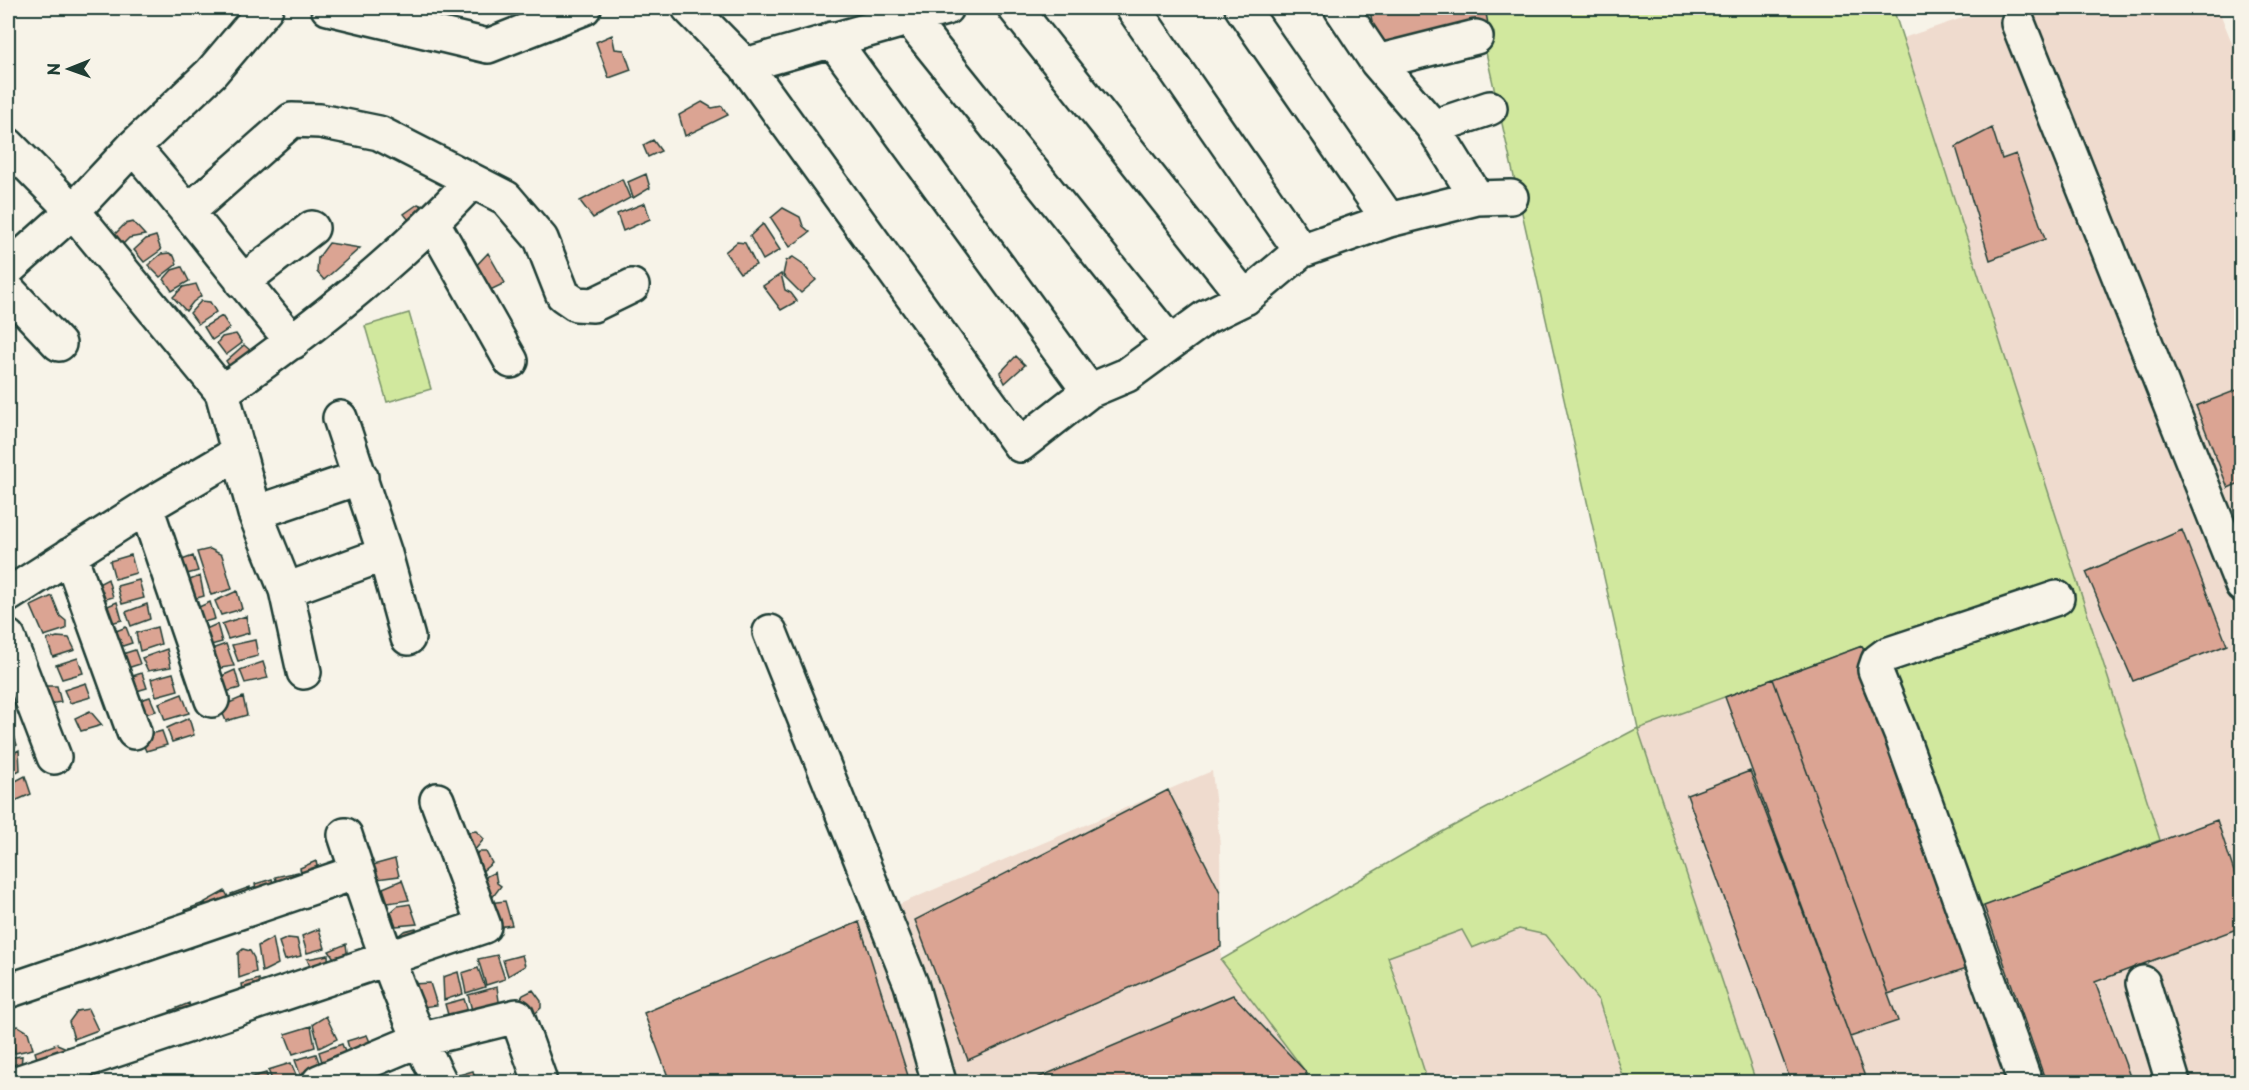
<svg xmlns="http://www.w3.org/2000/svg" width="2249" height="1090" font-family="'Playpen Sans',sans-serif">
<style>
.built{fill:#efdbce}
.green{fill:#d1e89e;stroke:#789269;stroke-width:1.5}
.building{fill:#dba493;stroke:#1f3d34;stroke-width:1.5}
.lines{fill:none;stroke-linecap:round;stroke-linejoin:round}
.minor-casing{stroke:#1f3d34;stroke-width:38}
.minor{stroke:#f7f3e8;stroke-width:33}
</style>
<rect width="100%" height="100%" fill="#f7f3e8"/>
<filter id="ink" filterUnits="userSpaceOnUse"><feTurbulence type="fractalNoise" baseFrequency=".0167" numOctaves="2"/><feDisplacementMap in="SourceGraphic" scale="12" xChannelSelector="R" yChannelSelector="G"/><feConvolveMatrix kernelMatrix="1 2 1 2 8 2 1 2 1" color-interpolation-filters="sRGB"/></filter>
<g filter="url(#ink)">
<path class="built" d="M 1992,8 L 2218,8 L 2242,68 L 2240,1082 L 1756,1082 L 1638,728 L 1862,646 L 1992,992 L 1964,914 L 2160,840 L 1903,38 Z
M 1212,771 L 1220,845 L 1221,960 L 1305,1071 L 1309,1082 L 670,1082 L 644,1013 Z
M 1519,929 L 1546,934 L 1599,1001 L 1624,1082 L 1421,1082 L 1425,1073 L 1388,957 L 1462,930 L 1472,948 Z"/>
<path class="green" d="M 1476,8 L 1893,8 L 2160,840 L 1964,914 L 1862,646 L 1638,729 L 1756,1082 L 1624,1082 L 1599,1001 L 1546,935 L 1519,929 L 1472,948 L 1462,930 L 1388,957 L 1425,1073 L 1421,1082 L 1309,1082 L 1305,1071 L 1221,960 L 1440,833 L 1638,728 Z
M 409,313 L 431,389 L 387,402 L 365,326 Z"/>
<path class="building" d="M 1387,8 L 1485,8 L 1488,24 L 1377,47 L 1370,11 Z
M 612,35 L 615,49 L 624,50 L 631,70 L 609,78 L 596,42 Z
M 702,102 L 712,108 L 722,106 L 728,115 L 685,136 L 679,115 Z
M 1992,128 L 2002,159 L 2016,154 L 2045,239 L 1990,260 L 1956,147 Z
M 653,140 L 661,151 L 648,157 L 643,145 Z
M 646,174 L 650,188 L 633,198 L 628,182 Z
M 622,179 L 630,198 L 593,218 L 580,201 Z
M 645,203 L 650,219 L 623,231 L 617,214 Z
M 418,204 L 427,208 L 417,230 L 404,214 Z
M 783,208 L 800,217 L 803,226 L 810,232 L 790,247 L 771,218 Z
M 133,222 L 145,235 L 129,238 L 121,246 L 114,235 L 125,224 Z
M 763,224 L 780,250 L 763,260 L 750,236 Z
M 156,236 L 161,250 L 144,262 L 134,250 L 146,239 Z
M 737,242 L 745,243 L 756,265 L 740,273 L 725,252 Z
M 329,243 L 360,248 L 324,280 L 317,272 L 318,258 Z
M 169,253 L 174,256 L 177,264 L 160,277 L 148,265 L 161,254 Z
M 488,253 L 505,283 L 484,293 L 472,270 Z
M 793,257 L 802,263 L 816,280 L 801,293 L 783,275 L 786,261 Z
M 182,267 L 189,281 L 172,291 L 164,279 L 172,270 Z
M 781,274 L 785,290 L 791,293 L 797,301 L 781,310 L 763,286 Z
M 196,284 L 201,296 L 193,302 L 186,311 L 173,297 L 183,287 Z
M 201,301 L 210,302 L 216,312 L 198,324 L 190,313 Z
M 222,316 L 230,328 L 212,340 L 204,327 Z
M 236,334 L 242,343 L 226,355 L 217,343 L 222,337 Z
M 244,345 L 251,351 L 248,361 L 233,372 L 226,361 Z
M 1016,356 L 1025,365 L 1005,383 L 1000,373 Z
M 2242,388 L 2242,482 L 2228,488 L 2196,406 Z
M 2182,530 L 2227,645 L 2133,681 L 2086,572 Z
M 210,549 L 222,555 L 232,589 L 211,595 L 197,552 Z
M 131,555 L 136,573 L 115,579 L 110,561 Z
M 193,556 L 198,571 L 176,577 L 171,564 Z
M 200,576 L 204,596 L 183,602 L 177,585 Z
M 108,579 L 113,597 L 92,603 L 91,588 Z
M 139,580 L 144,598 L 122,604 L 117,586 Z
M 237,591 L 242,609 L 221,615 L 215,601 Z
M 52,596 L 60,616 L 66,621 L 66,629 L 44,636 L 31,606 Z
M 117,602 L 122,620 L 100,626 L 94,612 Z
M 210,602 L 215,619 L 193,625 L 188,612 Z
M 147,604 L 150,619 L 131,626 L 126,612 Z
M 246,616 L 249,633 L 228,639 L 222,624 Z
M 217,624 L 222,642 L 200,648 L 195,634 Z
M 126,627 L 132,643 L 110,650 L 104,636 Z
M 157,627 L 161,644 L 140,651 L 136,633 Z
M 57,637 L 69,638 L 75,650 L 53,657 L 47,640 Z
M 255,640 L 258,656 L 238,661 L 232,645 Z
M 226,644 L 234,666 L 208,670 L 203,652 Z
M 1862,646 L 1964,914 L 1976,965 L 1888,994 L 1773,679 Z
M 167,649 L 171,667 L 148,671 L 142,658 Z
M 135,650 L 140,664 L 118,671 L 113,657 Z
M 78,658 L 83,673 L 62,679 L 56,665 Z
M 263,662 L 268,678 L 245,683 L 240,670 Z
M 235,670 L 240,688 L 218,694 L 213,680 Z
M 142,673 L 147,688 L 126,694 L 120,680 Z
M 173,673 L 178,690 L 156,696 L 151,679 Z
M 1773,679 L 1898,1021 L 1850,1037 L 1725,697 Z
M 86,683 L 91,697 L 70,703 L 64,690 Z
M 42,686 L 57,686 L 61,702 L 38,706 Z
M 182,694 L 189,713 L 165,720 L 159,703 Z
M 150,697 L 156,711 L 134,717 L 128,704 Z
M 243,697 L 247,715 L 226,721 L 220,707 Z
M 90,711 L 102,725 L 81,731 L 75,718 Z
M 189,718 L 194,735 L 172,742 L 167,728 Z
M 162,731 L 167,745 L 146,751 L 140,737 Z
M 8,732 L 13,732 L 17,745 L 8,749 Z
M 19,750 L 20,770 L 8,776 L 8,756 Z
M 1750,771 L 1850,1037 L 1867,1082 L 1791,1082 L 1687,795 Z
M 25,776 L 31,794 L 8,804 L 8,785 Z
M 1168,790 L 1220,892 L 1221,947 L 968,1060 L 915,920 Z
M 2217,820 L 2242,896 L 2242,927 L 2095,982 L 2132,1082 L 2046,1082 L 1984,906 Z
M 476,831 L 484,839 L 474,851 L 468,854 L 461,841 L 468,832 Z
M 478,852 L 486,852 L 492,863 L 475,877 L 470,868 Z
M 395,859 L 399,876 L 377,879 L 373,865 Z
M 316,861 L 320,881 L 304,887 L 300,868 Z
M 298,872 L 296,889 L 281,893 L 275,877 Z
M 495,872 L 497,883 L 501,886 L 492,898 L 486,901 L 478,888 L 487,876 Z
M 272,879 L 276,896 L 258,903 L 255,884 Z
M 402,880 L 409,900 L 388,903 L 383,888 Z
M 250,887 L 251,903 L 236,908 L 231,894 Z
M 225,891 L 235,910 L 211,918 L 205,902 Z
M 505,901 L 512,925 L 490,928 L 489,903 Z
M 204,903 L 208,919 L 191,924 L 185,910 Z
M 410,904 L 417,924 L 396,926 L 391,912 L 398,906 Z
M 859,922 L 910,1082 L 670,1082 L 644,1013 Z
M 416,928 L 424,945 L 402,951 L 397,937 L 404,931 Z
M 319,929 L 325,948 L 307,953 L 302,936 Z
M 273,938 L 278,964 L 262,972 L 258,946 Z
M 288,938 L 297,939 L 301,956 L 285,960 L 279,942 Z
M 346,944 L 349,967 L 336,961 L 329,951 Z
M 243,949 L 250,951 L 254,958 L 256,972 L 239,978 L 238,953 Z
M 328,955 L 329,975 L 315,978 L 307,959 Z
M 497,955 L 505,979 L 486,985 L 478,959 Z
M 522,955 L 525,966 L 508,976 L 503,960 Z
M 478,968 L 485,987 L 466,993 L 462,973 Z
M 458,972 L 463,994 L 444,1000 L 443,977 Z
M 259,979 L 261,996 L 245,1004 L 242,984 Z
M 430,983 L 437,1005 L 423,1007 L 412,984 Z
M 497,987 L 501,1015 L 476,1026 L 468,995 Z
M 533,990 L 541,1001 L 541,1008 L 525,1023 L 513,1010 L 523,995 Z
M 1233,995 L 1305,1071 L 1309,1082 L 1028,1082 Z
M 464,999 L 472,1023 L 452,1029 L 445,1004 Z
M 189,1003 L 192,1021 L 176,1026 L 170,1011 Z
M 88,1009 L 98,1030 L 74,1039 L 69,1022 L 77,1011 Z
M 326,1016 L 337,1039 L 319,1048 L 313,1024 Z
M 18,1026 L 28,1032 L 33,1049 L 15,1053 L 9,1028 Z
M 311,1026 L 315,1047 L 293,1054 L 285,1034 Z
M 367,1035 L 376,1056 L 354,1066 L 347,1041 Z
M 57,1044 L 69,1049 L 41,1072 L 35,1052 Z
M 342,1044 L 351,1068 L 327,1078 L 319,1052 Z
M 316,1054 L 325,1079 L 316,1082 L 303,1082 L 295,1060 Z
M 22,1056 L 20,1078 L 8,1073 L 8,1058 Z
M 291,1063 L 299,1082 L 273,1082 L 268,1070 Z
M 473,1071 L 476,1082 L 449,1082 L 456,1076 Z
M 266,1073 L 269,1082 L 243,1082 L 243,1080 Z"/>
<g class="lines">
<defs>
<path id="minor" d="M 328,8 L 488,46 L 584,8
M 689,8 L 745,65 L 1020,445 L 1089,391 L 1127,375 L 1206,317 L 1245,298 L 1301,251 L 1389,220 L 1477,198 L 1433,127 L 1377,62 L 1341,8
M 1015,8 L 1245,298
M 1133,8 L 1301,251
M 1242,8 L 1389,220
M 909,18 L 1170,343
M 2018,23 L 2242,585
M 832,39 L 1089,391
M 1377,62 L 1476,37
M 745,65 L 946,8
M 1433,127 L 1490,108
M 8,145 L 73,211 L 222,392 C 311,330 398,261 472,181
M 133,147 C 189,210 238,278 293,342
M 1477,198 L 1511,197
M 189,211 L 292,120 L 320,121 L 379,133 L 506,198 L 541,239 L 563,295 L 576,304 L 593,305 L 632,286
M 433,223 L 511,361
M 8,269 L 73,211 L 133,147 L 211,73 L 266,8
M 242,282 L 312,228
M 8,290 L 59,344
M 222,392 L 255,513 L 286,590 L 304,672
M 340,418 L 385,554 L 408,638
M 146,507 L 212,700
M 255,513 L 361,477
M 70,555 L 134,732
M 286,590 L 385,554
M 8,595 L 146,507 L 238,453
M 770,632 L 911,984 L 939,1082
M 8,637 L 54,757
M 345,835 C 373,919 400,1003 440,1082
M 2143,983 L 2173,1082
M 8,991 L 357,872
M 20,1082 L 484,926 L 437,800
M 319,1082 L 419,1040 L 517,1016 L 539,1078
M 2025,1082 L 1901,734 L 1875,670 L 1878,661 L 1886,655 L 2057,598"/>
</defs>
<use href="#minor" class="minor-casing"/>
<use href="#minor" class="minor"/>
</g>
</g>
<rect width="2249" height="1090" fill="none" stroke="#f7f3e8" stroke-width="30"/>
<rect x="15" y="15" width="2219" height="1060" fill="none" stroke="#1f3d34" stroke-width="2" filter="url(#ink)"/>
<g transform="translate(69 69) rotate(269)" stroke="#f7f3e8" stroke-width="4.5" paint-order="stroke">
<path d="M0-4.5L10 22L0 15L-10 22Z" fill="#1f3d34"/>
<text y="-9" font-size="16" font-weight="bold" text-anchor="middle" fill="#1f3d34">N</text>
</g>
</svg>
